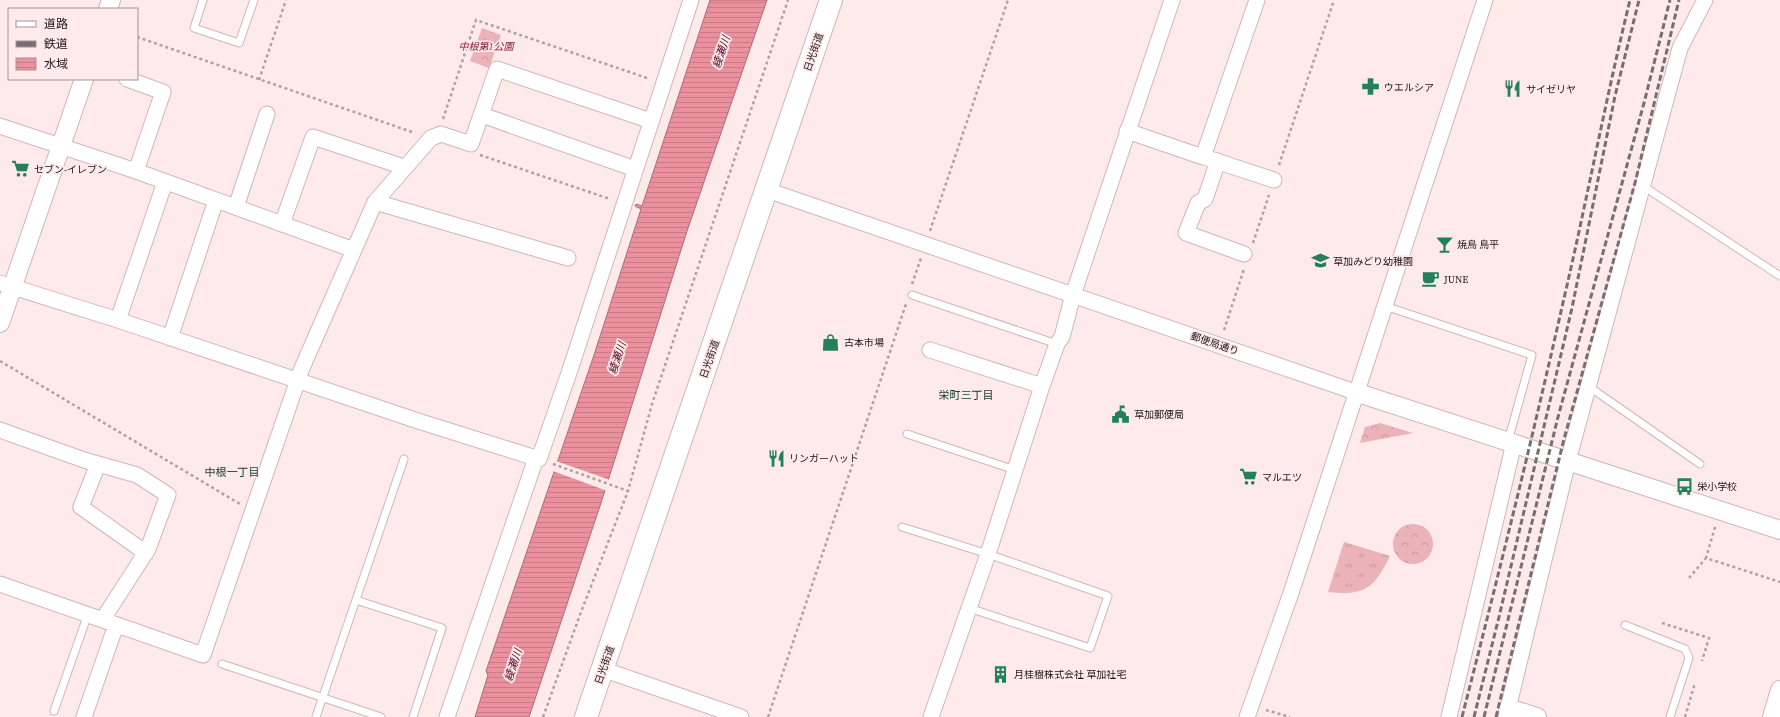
<svg xmlns="http://www.w3.org/2000/svg" width="1780" height="717" font-family="'Source Serif 4','Noto Sans JP',serif">
<style>
.grass{fill:url(#grass-tufts)}
.park{fill:url(#park-crowns)}
.water{fill:url(#water-rules);stroke:#ad6b74}
.pier{fill:#fee9eb}
.lines{fill:none;stroke-linecap:round;stroke-linejoin:round}
.service-casing{stroke:#ccb8ba;stroke-width:9}
.minor-casing{stroke:#ccb8ba;stroke-width:17}
.tertiary-casing{stroke:#ccb8ba;stroke-width:20}
.primary-casing{stroke:#ccb8ba;stroke-width:24}
.path{stroke:#b0a0a2;stroke-width:2.5;stroke-dasharray:3 3;stroke-linecap:butt}
.service{stroke:#fff;stroke-width:7}
.minor{stroke:#fff;stroke-width:15}
.tertiary{stroke:#fff;stroke-width:18}
.primary{stroke:#fff;stroke-width:22}
.rail{stroke:#796d6e;stroke-width:3;stroke-dasharray:6 3;stroke-linecap:butt}
.labels{text-anchor:middle;stroke-width:3.5;stroke-linejoin:round;paint-order:stroke}
.park-label{font-size:10px;font-style:italic;fill:#851c38;stroke:#fee9eb}
.street-label{font-size:10px;fill:#1b1415;stroke:#fee9eb}
.poi-label{font-size:10px;fill:#1b1415;stroke:#fee9eb;text-anchor:start}
.water-label{font-size:11px;font-style:italic;fill:#56041e;stroke:#fee9eb}
.neighbourhood-label{font-size:11px;fill:#15412d;stroke:#fee9eb}
</style>
<defs>
<pattern id="grass-tufts" width="24" height="20" patternUnits="userSpaceOnUse"><rect width="24" height="20" fill="#ebb2b9"/><path d="M3 7l-1-3M5 7V3M7 7l1-3M15 17l-1-3M17 17v-4M19 17l1-3" fill="none" stroke="#c9989e"/></pattern>
<pattern id="park-crowns" width="20" height="18" patternUnits="userSpaceOnUse"><rect width="20" height="18" fill="#ebb2b9"/><path d="M2 6a3 3 0 1 1 6 0M12 15a3 3 0 1 1 6 0" fill="none" stroke="#c9989e"/></pattern>
<pattern id="water-rules" width="6" height="5" patternUnits="userSpaceOnUse"><rect width="6" height="5" fill="#eb909d"/><path d="M0 2.5h6" fill="none" stroke="#c97b86"/></pattern>
</defs>
<rect width="100%" height="100%" fill="#fee9eb"/>
<path class="grass" d="M 1344,542 L 1390,556 C 1374,589 1364,596 1328,592 Z"/>
<path class="park" d="M 482,28 L 501,35 L 489,68 L 470,61 Z
M 1380,423 L 1413,433 L 1360,443 L 1365,427 Z
M1393 544a20 20 0 1 1 40 0a20 20 0 1 1-40 0Z"/>
<path class="water" d="M 710,0 L 767,0 L 687,231 L 600,506 L 529,717 L 475,717 L 488,675 L 486,671 L 594,355 L 641,209 L 635,206 L 636,204 L 642,206 Z"/>
<path class="pier" d="M 556,461 L 610,480 L 607,491 L 553,471 Z"/>
<g class="lines">
<defs>
<path id="service" d="M 203,0 L 194,28 L 239,43 L 254,0
M 1643,186 L 1780,276
M 912,295 L 1057,344
M 1385,306 L 1532,355 L 1510,434
M 1588,386 L 1700,464
M 907,434 L 1015,470
M 902,527 L 988,554 L 1108,596 L 1090,648 L 969,608
M 356,600 L 442,628 L 413,717
M 1625,625 L 1685,649 L 1689,658 L 1670,717
M 222,664 L 381,717
M 54,711 L 88,614
M 316,717 L 404,459"/>
<path id="minor" d="M 127,79 L 163,92 L 136,171
M 482,115 L 635,169
M 0,126 L 136,171 L 354,250
M 1127,131 L 1203,157 L 1257,0
M 1210,159 L 1274,180
M 1218,161 L 1205,199 L 1198,203 L 1186,233 L 1244,254
M 767,190 L 1355,392
M 375,202 L 568,258
M 236,207 L 267,114
M 282,224 L 313,137 L 404,167
M 0,283 L 118,320 L 418,421 L 539,459 L 570,370 L 691,0
M 118,320 L 165,182
M 170,338 L 216,200
M 930,350 L 1042,386
M 0,430 L 84,460 L 137,475 L 168,495 L 148,549 L 103,619
M 98,464 L 81,507 L 146,553
M 0,584 L 203,655 L 302,368 L 375,202 L 431,138 L 441,134 L 471,144 L 497,69 L 651,121
M 602,669 L 741,717
M 84,717 L 116,625
M 447,717 L 536,458
M 931,717 L 988,554 L 1042,386 L 1057,344 L 1062,337 L 1073,295 L 1172,0
M 1247,717 L 1291,593 L 1485,0
M 1449,717 L 1514,443
M 1506,717 L 1568,461 L 1680,48 L 1705,0"/>
<path id="tertiary" d="M 108,9 L 111,0
M 0,323 L 84,79
M 1355,392 L 1780,530
M 1508,708 L 1537,717
M 1772,717 L 1780,690"/>
<path id="primary" d="M 586,717 L 831,0"/>
</defs>
<use href="#service" class="service-casing"/>
<use href="#minor" class="minor-casing"/>
<use href="#tertiary" class="tertiary-casing"/>
<use href="#primary" class="primary-casing"/>
<path class="path" d="M 137,37 L 415,133
M 259,80 L 286,0
M 443,119 L 476,20 L 650,79
M 480,155 L 610,199
M 1279,165 L 1334,0
M 930,231 L 1008,0
M 1253,243 L 1269,195
M 912,284 L 921,258
M 1224,330 L 1244,269
M 0,361 L 240,504
M 553,464 L 628,491
M 1715,527 L 1706,558 L 1780,582
M 1689,578 L 1706,558
M 1662,623 L 1709,638 L 1702,661
M 1266,710 L 1290,717
M 543,717 L 581,612 L 628,491 L 652,404 L 788,0
M 768,717 L 906,304
M 1685,717 L 1695,683"/>
<use href="#service" class="service"/>
<use href="#minor" class="minor"/>
<use href="#tertiary" class="tertiary"/>
<use href="#primary" class="primary"/>
<path class="rail" d="M 1462,717 C 1497,581 1531,444 1562,307 C 1586,205 1605,102 1630,0
M 1474,717 L 1499,617 L 1572,308 L 1615,96 L 1639,0
M 1484,717 L 1558,417 L 1644,103 L 1670,0
M 1496,717 L 1564,439 L 1635,183 L 1679,0"/>
</g>
<defs>
<symbol id="pharmacy-bare" viewBox="-9 -9 18 18"><path d="M-2-6h4v4h4v4h-4v4h-4v-4h-4v-4h4Z" fill="#218159" stroke="#fee9eb" stroke-width="2.5" paint-order="stroke"/></symbol>
<symbol id="restaurant-bare" viewBox="-9 -9 18 18"><path d="M-5-6h1v4h1v-4h1v4h1v-4h1v5L-1.5 .5V6h-2V.5L-5-1ZM5-6V6H3V1.5H1.5Q1.5-4 5-6Z" fill="#218159" stroke="#fee9eb" stroke-width="2.5" paint-order="stroke"/></symbol>
<symbol id="supermarket-bare" viewBox="-9 -9 18 18"><path d="M-6-5.5h2.5l.6 2H6L4.5 2H-2.5L-4.4-4H-6ZM-1.5 3.2a1.3 1.3 0 1 0 .1 0ZM3 3.2a1.3 1.3 0 1 0 .1 0Z" fill="#218159" stroke="#fee9eb" stroke-width="2.5" paint-order="stroke"/></symbol>
<symbol id="bar-bare" viewBox="-9 -9 18 18"><path d="M-6-5H6L.8 .8V4.5H3.5V6h-7V4.5H-.8V.8Z" fill="#218159" stroke="#fee9eb" stroke-width="2.5" paint-order="stroke"/></symbol>
<symbol id="school-bare" viewBox="-9 -9 18 18"><path d="M0-5L7-2L0 1L-7-2ZM-4 1L0 2.5L4 1V4Q0 6-4 4Z" fill="#218159" stroke="#fee9eb" stroke-width="2.5" paint-order="stroke"/></symbol>
<symbol id="cafe-bare" viewBox="-9 -9 18 18"><path d="M-5.5-4.5H6V0H3Q3 3.5 0 3.5H-2.5Q-5.5 3.5-5.5 0ZM3-3.2v2h1.7v-2ZM-6 4.5H4V6H-6Z" fill="#218159" stroke="#fee9eb" stroke-width="2.5" paint-order="stroke"/></symbol>
<symbol id="shop-bare" viewBox="-9 -9 18 18"><path d="M-5-2.5h2.3a2.7 3.5 0 0 1 5.4 0H5L5.5 6h-11ZM-1.5-2.5h3a1.5 2.3 0 0 0-3 0Z" fill="#218159" stroke="#fee9eb" stroke-width="2.5" paint-order="stroke"/></symbol>
<symbol id="civic-bare" viewBox="-9 -9 18 18"><path d="M-.6-6.5H3V-4.5H.6V-3L4-1V1h2V6H-6V1h2V-1L-.6-3ZM-1.2 2.5V6h2.4V2.5Z" fill="#218159" stroke="#fee9eb" stroke-width="2.5" paint-order="stroke"/></symbol>
<symbol id="bus-bare" viewBox="-9 -9 18 18"><path d="M-5-6H5V4H4V6H2V4H-2V6H-4V4H-5ZM-3.5-4V0h7V-4ZM-3.5 1.2v1.5H-2V1.2ZM2 1.2v1.5H3.5V1.2Z" fill="#218159" stroke="#fee9eb" stroke-width="2.5" paint-order="stroke"/></symbol>
<symbol id="building-bare" viewBox="-9 -9 18 18"><path d="M-4-6H4V6H1V3H-1V6H-4ZM-2.5-4.3h1.7v1.8h-1.7ZM.8-4.3h1.7v1.8H.8ZM-2.5-1h1.7V.8h-1.7ZM.8-1h1.7V.8H.8Z" fill="#218159" stroke="#fee9eb" stroke-width="2.5" paint-order="stroke"/></symbol>
</defs>
<g fill-rule="evenodd">
<use href="#pharmacy-bare" x="1358" y="74" width="25" height="25"/>
<use href="#restaurant-bare" x="1500" y="76" width="25" height="25"/>
<use href="#supermarket-bare" x="8" y="156" width="25" height="25"/>
<use href="#bar-bare" x="1432" y="232" width="25" height="25"/>
<use href="#school-bare" x="1308" y="248" width="25" height="25"/>
<use href="#cafe-bare" x="1418" y="266" width="25" height="25"/>
<use href="#shop-bare" x="818" y="330" width="25" height="25"/>
<use href="#civic-bare" x="1108" y="402" width="25" height="25"/>
<use href="#restaurant-bare" x="764" y="446" width="25" height="25"/>
<use href="#supermarket-bare" x="1236" y="464" width="25" height="25"/>
<use href="#bus-bare" x="1672" y="474" width="25" height="25"/>
<use href="#building-bare" x="988" y="662" width="25" height="25"/>
</g>
<g class="labels">
<g class="park-label">
<text x="486" y="50">中根第1公園</text>
</g>
<g class="street-label">
<text transform="translate(813 52) rotate(-71)" y="4">日光街道</text>
<text transform="translate(1215 343) rotate(19)" y="4">郵便局通り</text>
<text transform="translate(709 359) rotate(-71)" y="4">日光街道</text>
<text transform="translate(604 665) rotate(-71)" y="4">日光街道</text>
</g>
<g class="poi-label">
<text x="1384" y="91">ウエルシア</text>
<text x="1526" y="93">サイゼリヤ</text>
<text x="34" y="173">セブン-イレブン</text>
<text x="1457" y="248">焼鳥 鳥平</text>
<text x="1333" y="265">草加みどり幼稚園</text>
<text x="1444" y="283">JUNE</text>
<text x="844" y="346">古本市場</text>
<text x="1134" y="418">草加郵便局</text>
<text x="789" y="462">リンガーハット</text>
<text x="1262" y="481">マルエツ</text>
<text x="1697" y="490">栄小学校</text>
<text x="1014" y="678">月桂樹株式会社 草加社宅</text>
</g>
<g class="water-label">
<text transform="translate(721 52) rotate(-71)" y="4">綾瀬川</text>
<text transform="translate(617 358) rotate(-71)" y="4">綾瀬川</text>
<text transform="translate(513 665) rotate(-71)" y="4">綾瀬川</text>
</g>
<g class="neighbourhood-label">
<text x="966" y="399">栄町三丁目</text>
<text x="232" y="476">中根一丁目</text>
</g>
</g>
<rect x="8" y="8" width="130" height="72" fill="#fee9eb" stroke="#a39495"/>
<rect x="16" y="21" width="20" height="6" fill="#ffffff" stroke="#a39495"/>
<text x="44" y="28" font-size="12" fill="#1b1415">道路</text>
<rect x="16" y="41" width="20" height="6" fill="#796d6e" stroke="#a39495"/>
<text x="44" y="48" font-size="12" fill="#1b1415">鉄道</text>
<rect x="16" y="58" width="20" height="12" fill="url(#water-rules)" stroke="#a39495"/>
<text x="44" y="68" font-size="12" fill="#1b1415">水域</text>
</svg>
